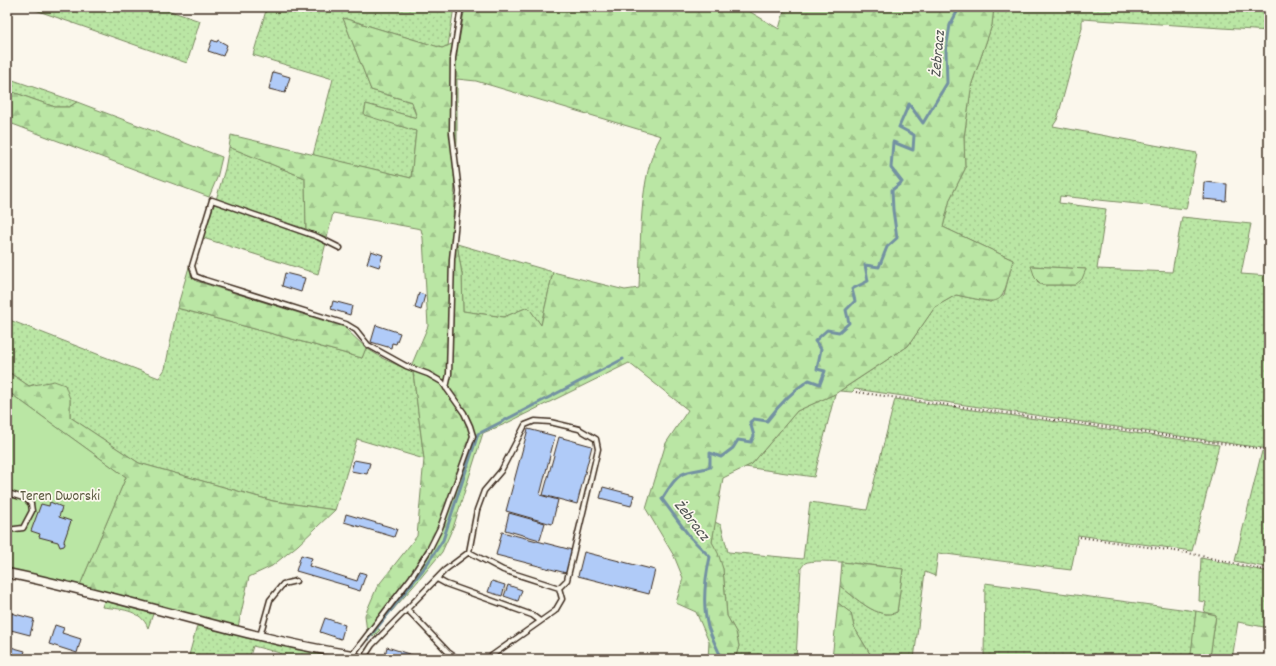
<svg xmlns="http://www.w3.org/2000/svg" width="1276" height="666" font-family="Dekko,sans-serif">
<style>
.grass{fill:url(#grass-dots);stroke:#7a8861;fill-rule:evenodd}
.forest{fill:url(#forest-firs);stroke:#7a8861;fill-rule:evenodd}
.park{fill:#bae6a4;stroke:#7a8861}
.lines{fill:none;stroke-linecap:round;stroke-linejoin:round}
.stream{stroke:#7391a2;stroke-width:3}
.building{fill:#b0cbf8;stroke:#3b2a1e}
.service-casing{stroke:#3b2a1e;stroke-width:7}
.minor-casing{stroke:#3b2a1e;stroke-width:11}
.path{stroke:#3b2a1e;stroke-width:2;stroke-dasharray:1 3;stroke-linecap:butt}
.service{stroke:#fbf7ec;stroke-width:4}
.minor{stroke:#fbf7ec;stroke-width:8}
.labels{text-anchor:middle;stroke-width:3.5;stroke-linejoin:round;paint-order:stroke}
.park-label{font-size:15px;fill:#5b5940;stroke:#fbf7ec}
.water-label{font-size:16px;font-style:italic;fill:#525555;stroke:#fbf7ec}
</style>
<defs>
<pattern id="grass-dots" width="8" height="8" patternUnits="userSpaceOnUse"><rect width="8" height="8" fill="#bae6a4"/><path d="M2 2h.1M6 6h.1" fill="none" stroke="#a1c58d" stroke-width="1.8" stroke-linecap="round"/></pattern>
<pattern id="forest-firs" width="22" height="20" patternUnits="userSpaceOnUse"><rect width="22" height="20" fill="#bae6a4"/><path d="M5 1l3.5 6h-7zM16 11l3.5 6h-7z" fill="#a1c58d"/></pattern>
</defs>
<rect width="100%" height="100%" fill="#fbf7ec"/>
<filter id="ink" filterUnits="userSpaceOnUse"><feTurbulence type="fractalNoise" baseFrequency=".025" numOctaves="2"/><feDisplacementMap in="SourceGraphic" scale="8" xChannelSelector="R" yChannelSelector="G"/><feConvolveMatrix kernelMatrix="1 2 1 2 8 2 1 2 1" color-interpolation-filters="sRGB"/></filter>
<g filter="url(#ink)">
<path class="grass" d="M 27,7 L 158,7 L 200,21 L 187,63 Z
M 267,7 L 454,7 L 448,46 L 442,48 L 343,18 L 371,90 L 411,102 L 417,118 L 366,104 L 364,114 L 416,131 L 411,178 L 313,155 L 333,79 L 253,55 Z
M 994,7 L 1269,7 L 1269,31 L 1082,19 L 1082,28 L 1057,120 L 1053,126 L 1197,153 L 1186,209 L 1060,196 L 1059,203 L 1106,209 L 1097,269 L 1172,272 L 1182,217 L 1251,224 L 1241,274 L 1269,276 L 1269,449 L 855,389 L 852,392 L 840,391 L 908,346 L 935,307 L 956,295 L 990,302 L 1004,295 L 1013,260 L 943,227 L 950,199 L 965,169 L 964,137 L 972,83 L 992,25 ZM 1032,266 L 1085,269 L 1075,285 L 1042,285 L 1038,283 Z
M 7,78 L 77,102 L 69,107 L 55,107 L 7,90 Z
M 229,147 L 305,178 L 306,229 L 216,200 L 225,169 Z
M 214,204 L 315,237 L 326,243 L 318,274 L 203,238 Z
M 457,244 L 553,272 L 541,325 L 528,307 L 504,317 L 463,311 L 462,274 Z
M 177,308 L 362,358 L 366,348 L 384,359 L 413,372 L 424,459 L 357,439 L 335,510 L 273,501 L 139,463 L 70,417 L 70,399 L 35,384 L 29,386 L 7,371 L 7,319 L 159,378 L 165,369 Z
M 835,394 L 814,477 L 745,467 L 752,464 L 797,411 Z
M 895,399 L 1219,445 L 1192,551 L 1078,535 L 1071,570 L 938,553 L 935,576 L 925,572 L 914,659 L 873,659 L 854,627 L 851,613 L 838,603 L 840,586 C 855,597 878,621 897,612 L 903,569 C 887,567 816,557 805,563 C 804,564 802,567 801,568 L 796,659 L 735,659 L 739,646 L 736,632 L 727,616 L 723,569 L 712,542 L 715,522 L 721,525 L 728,552 L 803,559 L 810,502 L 867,510 Z
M 1262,451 L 1269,453 L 1269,568 L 1235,561 Z
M 1201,558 L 1269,572 L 1269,628 L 1238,622 L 1232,659 L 1210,657 L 1216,615 L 1204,612 L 1206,602 L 1199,601 Z
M 985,583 L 1196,611 L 1191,659 L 984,659 Z
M 104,601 L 153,614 L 148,628 C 141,609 119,609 102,607 Z
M 197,626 L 347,659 L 279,659 L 280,653 L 253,646 L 249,659 L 188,659 Z"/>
<path class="forest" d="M 465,7 L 742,7 L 779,29 L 785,7 L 994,7 L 992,25 L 972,83 L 964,137 L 965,169 L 950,199 L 943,227 L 1013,260 C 1000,308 1006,305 956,295 L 935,307 L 908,346 L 835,394 L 797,411 L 752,464 L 723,478 L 712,542 L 718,553 L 723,569 L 727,616 L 736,632 L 739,646 L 735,659 L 708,659 L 709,642 L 696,612 L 676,603 L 683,578 L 674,556 L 646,509 L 666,443 L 688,410 L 629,363 L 505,424 L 483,433 L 454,525 L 442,552 L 419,580 L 377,628 L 380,630 L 373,637 L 367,633 L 365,615 L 377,587 L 417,536 L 424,459 L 412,364 L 428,326 L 423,238 L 421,229 L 333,213 L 327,238 L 306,229 L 305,178 L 229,147 L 231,135 L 411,178 L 416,131 L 364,115 L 366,104 L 417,118 L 412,102 L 371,90 L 343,18 L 442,48 L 459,41 ZM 457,79 L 476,81 L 661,136 C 638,176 641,243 639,288 L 625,290 L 553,272 L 541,325 L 528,307 L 504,317 L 463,311 L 462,274 L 453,220 L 457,140 Z
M 7,90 L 55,107 L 69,107 L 77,102 L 222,157 L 217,178 L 209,197 L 7,122 Z
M 1031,266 L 1086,269 L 1082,279 L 1075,285 L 1042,285 L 1035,278 Z
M 189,267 L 196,281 L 344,327 L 366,348 L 362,358 L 177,308 Z
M 7,371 L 29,386 L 54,381 L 65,385 L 70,399 L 70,417 L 139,463 L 273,501 L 335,510 L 298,545 L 272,566 L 249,577 L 238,627 L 80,585 L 126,477 L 7,391 Z
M 842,562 L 903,569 L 897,612 C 878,621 855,597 840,586 Z
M 838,603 L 851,613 L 854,627 L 873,659 L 832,659 Z
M 1196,611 L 1216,615 L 1210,657 L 1191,654 Z"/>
<path class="park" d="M 7,391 L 126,477 L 80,585 L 7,569 Z"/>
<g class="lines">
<path class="stream" d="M 368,639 L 425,567 L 443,540 L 478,434 L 623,359
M 722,659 C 717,648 712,638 708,627 C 702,605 705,579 710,557 L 690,537 L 662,499 C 668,490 675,476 685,473 C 694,470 702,470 710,467 L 710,453 L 721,457 L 733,448 L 738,440 L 751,442 L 754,436 L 750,422 L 754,419 L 767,421 C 779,405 792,391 809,380 L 820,384 L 825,371 L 817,369 L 821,349 L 815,341 L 827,330 L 839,332 L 849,323 L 846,310 L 855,301 L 852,289 L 868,281 L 865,265 L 879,267 L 887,247 L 897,238 L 893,210 L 892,190 L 902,182 L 891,168 L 893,142 L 913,150 L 914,135 L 899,127 L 909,104 L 923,123 L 947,83 L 946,50 L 950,25 L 958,10 L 958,7"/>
</g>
<path class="building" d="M 212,40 L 217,42 L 218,40 L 227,45 L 223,56 L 208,51 Z
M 273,72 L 290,77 L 285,93 L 269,89 Z
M 1204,182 L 1227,184 L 1226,201 L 1203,199 Z
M 371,251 L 383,255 L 379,267 L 367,263 Z
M 285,273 L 305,278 L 301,292 L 282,286 Z
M 419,293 L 425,295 L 421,310 L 415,308 Z
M 333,301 L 352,306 L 350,315 L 331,309 Z
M 376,325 L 400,333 L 396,344 L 392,343 L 391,348 L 371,342 Z
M 528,429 L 555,436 L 540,495 L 558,500 L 552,524 L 506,511 Z
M 559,437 L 592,446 L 577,504 L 543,495 Z
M 354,460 L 370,463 L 367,474 L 351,471 Z
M 603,487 L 634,495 L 631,506 L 600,498 Z
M 50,502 L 62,507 L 59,517 L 71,521 L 64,541 L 65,544 L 64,546 L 60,547 L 58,542 L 39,537 L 40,534 L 31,531 L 41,504 L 49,506 Z
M 509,513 L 545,523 L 540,540 L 505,530 Z
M 346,514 L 397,529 L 394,537 L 344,522 Z
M 502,532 L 572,550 L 566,573 L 496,555 Z
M 584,552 L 655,570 L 649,594 L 578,576 Z
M 301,555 L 312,558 L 309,566 L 357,581 L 360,572 L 366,574 L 360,591 L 347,587 L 348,586 L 296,571 Z
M 492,581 L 505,585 L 502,596 L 488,592 Z
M 508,585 L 522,590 L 518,601 L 504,596 Z
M 7,612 L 34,619 L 30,635 L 7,629 Z
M 325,618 L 345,625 L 341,639 L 320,632 Z
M 55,625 L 64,628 L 62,633 L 81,639 L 77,653 L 49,644 Z
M 7,646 L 25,651 L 22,659 L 7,659 Z
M 387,647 L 415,656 L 414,659 L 384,659 Z"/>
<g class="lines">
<defs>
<path id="service" d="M 340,248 L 318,237 L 212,200 L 192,266 L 195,276 L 205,280 L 346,324 L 356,330 L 368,345 L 406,366 L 428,374 L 442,382 L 464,413 L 470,426 L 473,436 L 440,528 L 429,550 L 411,578 L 352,655
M 446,388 L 449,374 L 452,259 L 459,192 L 452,133 L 453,58 L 461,7
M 7,530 L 23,528 L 32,511 L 31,504 L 26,499 L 8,493
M 469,552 L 477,510 L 484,491 L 501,471 L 525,425 L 535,421 L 550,422 L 579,429 L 596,439 L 598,449 L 567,580 L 559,588
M 437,579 L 446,584 L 532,615 L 540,621
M 407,609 L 448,652 L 458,659
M 260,636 L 270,600 L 283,584 L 296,581
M 363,659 L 372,645 L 445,570 L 469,552 L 503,570 L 559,588 L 562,599 L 555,611 L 487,659"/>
<path id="minor" d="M 7,573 C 123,596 235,636 352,655 L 361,659"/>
</defs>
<use href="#service" class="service-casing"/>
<use href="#minor" class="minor-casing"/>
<path class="path" d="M 856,392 L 1269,450
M 1080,537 L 1188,553 L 1269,571"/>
<use href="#service" class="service"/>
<use href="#minor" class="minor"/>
</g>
</g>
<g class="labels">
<g class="park-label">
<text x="60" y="500">Teren Dworski</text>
</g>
<g class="water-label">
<text transform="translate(936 54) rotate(-85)" y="6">Żebracz</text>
<text transform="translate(693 519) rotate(52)" y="6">Żebracz</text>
</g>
</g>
<rect width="1276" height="666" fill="none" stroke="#fbf7ec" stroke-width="24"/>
<rect x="12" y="12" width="1252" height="642" fill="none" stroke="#3b2a1e" stroke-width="1.5" filter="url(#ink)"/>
</svg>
